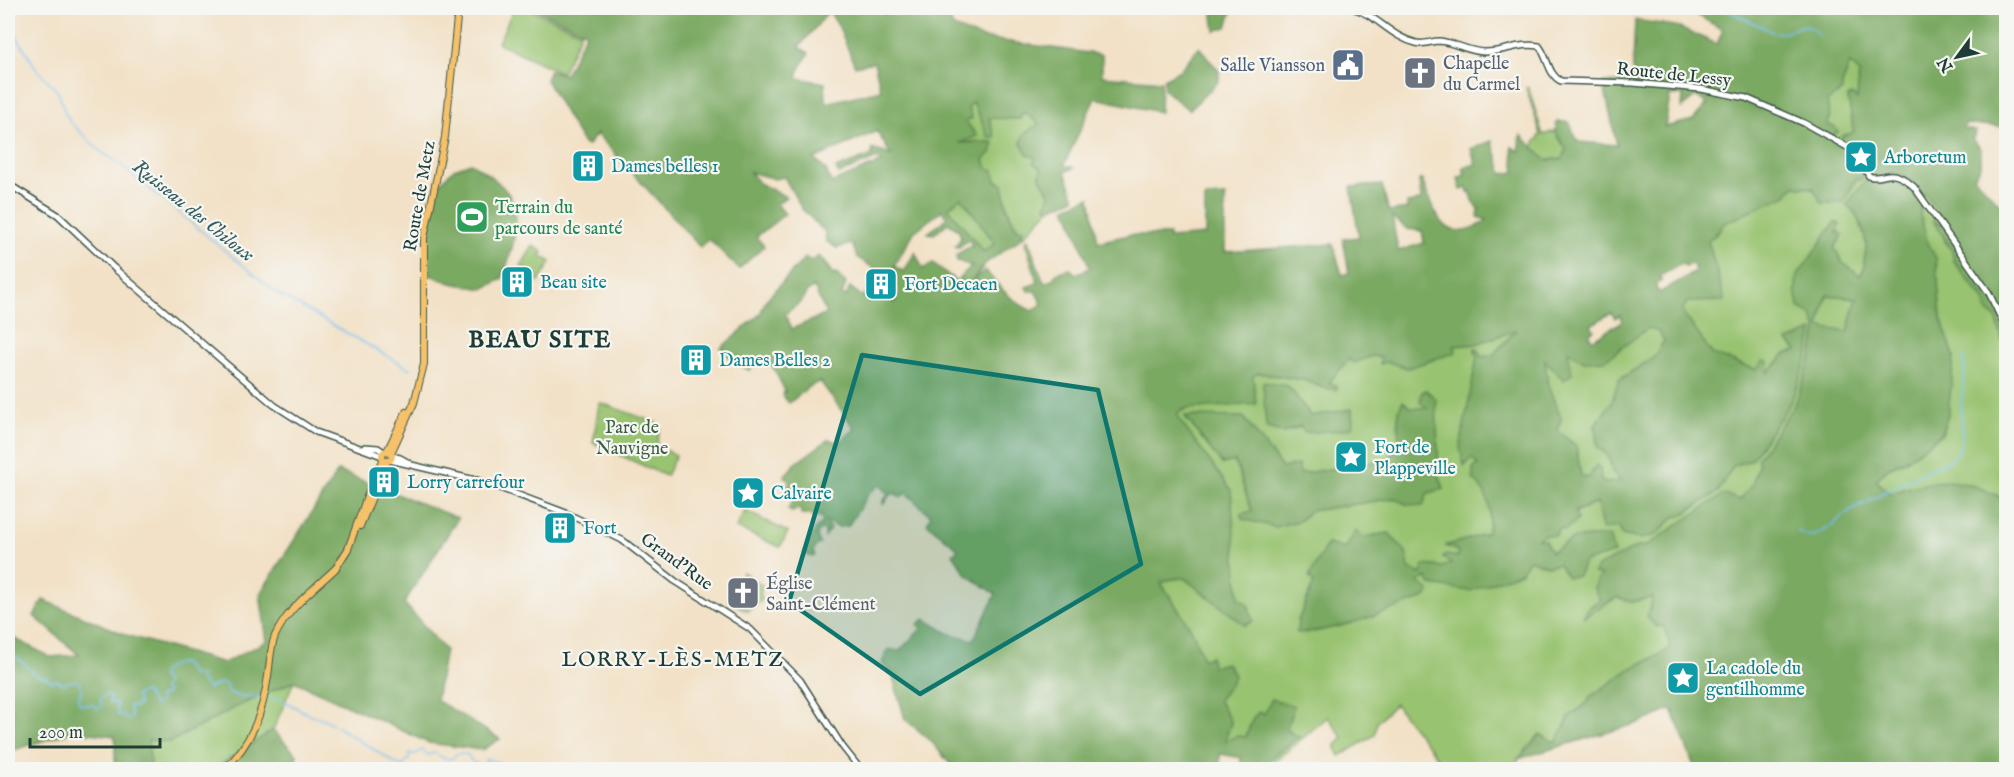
<svg xmlns="http://www.w3.org/2000/svg" width="2014" height="777" font-family="'IM FELL English',serif">
<style>
.green{fill:#98c370;stroke:#5c8052;stroke-width:1.5;fill-rule:evenodd}
.forest{fill:#7aa962;stroke:#4c734b;stroke-width:1.5;fill-rule:evenodd}
.lines{fill:none;stroke-linecap:round;stroke-linejoin:round}
.stream{stroke:#74c0ee;stroke-width:1.5}
.tertiary-casing{stroke:#3f564a;stroke-width:8}
.primary-casing{stroke:#3f564a;stroke-width:8}
.tertiary{stroke:#fff;stroke-width:5}
.primary{stroke:#f5c16b;stroke-width:6}
.marked{fill:#0f766e;fill-opacity:0.2;stroke:#0f766e;stroke-width:4.5;stroke-linejoin:round}
.labels{text-anchor:middle;stroke-width:4.5;stroke-linejoin:round;paint-order:stroke}
.worship-label{font-size:18px;fill:#5b616d;stroke:#f6f6f2;text-anchor:start}
.service-label{font-size:18px;fill:#4e5e75;stroke:#f6f6f2;text-anchor:end}
.street-label{font-size:18px;fill:#1f3d34;stroke:#f6f6f2}
.culture-label{font-size:18px;fill:#0d838f;stroke:#f6f6f2;text-anchor:start}
.leisure-label{font-size:18px;fill:#27864d;stroke:#f6f6f2;text-anchor:start}
.park-label{font-size:18px;fill:#3d5e43;stroke:#f6f6f2}
.water-label{font-size:20px;font-style:italic;fill:#345e62;stroke:#f6f6f2}
.quarter-label{font-size:21px;letter-spacing:1.5px;fill:#1f3d34;stroke:#f6f6f2}
.district-label{font-size:24px;font-weight:bold;letter-spacing:1.5px;fill:#1f3d34;stroke:#f6f6f2}
</style>
<rect width="100%" height="100%" fill="#f6f6f2"/>
<filter id="ink" filterUnits="userSpaceOnUse"><feTurbulence type="fractalNoise" baseFrequency=".0167" numOctaves="2"/><feDisplacementMap in="SourceGraphic" scale="12" xChannelSelector="R" yChannelSelector="G"/><feConvolveMatrix kernelMatrix="1 2 1 2 8 2 1 2 1" color-interpolation-filters="sRGB"/></filter>
<filter id="wash" filterUnits="userSpaceOnUse"><feTurbulence type="fractalNoise" baseFrequency=".008" numOctaves="4" result="noise"/><feDisplacementMap in="SourceGraphic" scale="24" xChannelSelector="R" yChannelSelector="G"/><feGaussianBlur stdDeviation="1.35" result="paint"/><feColorMatrix in="noise" values="0 0 0 0 0 0 0 0 0 0 0 0 0 0 0 0 0 1.4 0 .05"/><feComposite in="paint" operator="in"/></filter>
<g filter="url(#wash)">
<rect width="100%" height="100%" fill="#f2e1c6"/>
<path class="green" d="M 514,8 L 527,8 L 581,32 L 562,73 L 498,43 Z
M 1850,62 L 1859,73 L 1857,100 L 1848,98 L 1854,132 L 1841,142 L 1830,137 L 1827,125 L 1830,119 L 1827,101 L 1842,85 Z
M 1528,87 L 1543,135 L 1555,131 L 1566,149 L 1562,159 L 1546,160 L 1533,147 L 1536,140 L 1539,139 L 1539,136 L 1541,135 L 1526,88 Z
M 973,102 L 988,117 L 1020,119 L 1021,113 L 1027,114 L 1040,124 L 1036,156 L 1041,168 L 1040,178 L 1050,195 L 1046,206 L 1049,209 L 1024,236 C 1010,220 1006,206 1003,184 C 986,177 983,157 978,141 L 956,143 L 967,123 L 967,119 L 971,119 L 968,107 Z
M 1855,152 L 1864,170 L 1874,170 L 1876,175 C 1883,174 1888,171 1895,173 C 1914,176 1933,204 1943,218 L 1942,226 L 1945,242 L 1952,250 L 1954,261 L 1984,300 L 1987,308 L 1997,320 L 2006,353 L 2006,439 L 2003,456 L 2006,458 L 2006,500 L 1997,495 L 1907,488 L 1890,494 L 1876,480 L 1888,468 L 1906,460 L 1942,434 L 1948,414 L 1954,356 L 1941,318 L 1936,259 L 1928,244 L 1920,214 L 1886,177 L 1872,180 L 1851,207 C 1859,219 1867,235 1866,250 C 1865,258 1863,262 1864,270 L 1860,276 L 1843,263 L 1834,248 C 1810,266 1788,272 1799,307 L 1812,315 L 1817,329 L 1812,356 L 1795,404 L 1759,463 L 1752,485 L 1740,500 L 1646,546 L 1637,547 L 1595,573 L 1601,576 L 1600,600 L 1586,609 L 1584,617 L 1617,597 L 1632,602 L 1653,597 L 1671,647 L 1663,653 L 1632,668 L 1590,697 L 1588,702 L 1570,716 L 1557,741 L 1552,741 L 1518,759 L 1516,769 L 1446,769 L 1395,704 L 1377,722 L 1375,735 L 1340,756 L 1335,746 L 1343,738 L 1328,717 C 1313,728 1271,769 1256,769 L 1298,737 L 1264,714 L 1253,718 L 1246,737 L 1224,741 L 1231,722 L 1218,700 L 1231,683 L 1203,660 L 1191,630 L 1161,583 L 1171,579 L 1184,578 L 1245,625 L 1239,599 L 1235,555 L 1178,418 L 1178,413 L 1258,373 L 1304,380 L 1324,388 L 1349,359 L 1354,363 L 1372,356 L 1382,357 L 1381,363 L 1387,361 L 1408,368 L 1456,352 L 1454,346 L 1476,344 L 1517,329 L 1493,355 L 1482,357 L 1478,349 L 1474,352 L 1477,357 L 1465,466 L 1472,458 L 1478,465 L 1491,508 L 1490,522 L 1487,534 L 1447,545 L 1458,551 L 1457,558 L 1447,555 L 1443,558 L 1452,564 L 1442,567 L 1424,565 L 1421,574 L 1409,569 L 1406,553 L 1389,533 L 1364,537 L 1345,549 L 1314,582 L 1298,621 L 1314,632 L 1351,623 L 1397,607 L 1421,586 L 1418,582 L 1426,577 L 1529,559 L 1547,566 L 1575,538 L 1551,552 L 1537,539 L 1544,535 L 1556,535 C 1561,516 1581,509 1598,503 L 1619,527 L 1656,535 L 1674,517 L 1682,515 L 1718,492 L 1734,465 L 1751,460 L 1791,402 L 1808,356 L 1813,331 L 1789,342 L 1797,351 L 1785,354 L 1767,374 L 1768,362 L 1756,370 L 1712,354 L 1682,311 L 1687,302 L 1707,240 L 1714,236 L 1724,223 L 1741,216 L 1794,186 L 1813,188 L 1843,203 L 1856,179 L 1863,176 ZM 1263,383 L 1288,386 L 1311,416 L 1352,410 L 1283,433 L 1267,428 ZM 1428,408 L 1439,475 L 1444,489 L 1428,493 L 1406,504 L 1395,498 L 1310,511 L 1299,521 L 1252,511 L 1234,461 L 1222,464 L 1185,417 L 1243,417 L 1282,468 L 1300,474 L 1387,460 L 1399,448 L 1398,410 Z
M 961,197 L 995,243 L 984,252 L 948,208 Z
M 533,246 L 543,252 L 541,256 L 551,262 L 539,282 L 529,276 L 531,272 L 521,266 Z
M 1827,295 L 1857,298 L 1848,333 L 1819,327 Z
M 1648,328 L 1659,332 L 1665,341 L 1654,357 L 1619,380 L 1612,402 L 1595,425 L 1598,447 L 1609,457 L 1612,471 L 1621,481 L 1605,483 L 1600,480 L 1600,468 L 1589,478 L 1581,476 L 1576,446 L 1558,431 L 1561,418 L 1547,386 L 1545,359 L 1568,350 Z
M 601,403 L 657,423 L 660,429 L 656,447 L 676,455 L 666,476 L 593,443 L 599,404 Z
M 745,511 L 788,532 L 780,547 L 736,528 Z
M 743,572 L 764,587 L 760,591 L 762,600 L 748,611 L 729,601 L 730,594 Z
M 294,681 L 273,730 L 214,769 L 151,769 L 148,740 L 170,742 L 238,706 Z"/>
<path class="forest" d="M 533,8 L 881,8 L 885,15 L 889,8 L 927,8 L 926,15 L 939,18 L 941,10 L 946,10 L 953,27 L 982,38 L 1102,55 L 1102,76 L 1161,81 L 1160,112 L 1095,98 L 1064,165 L 1074,168 L 1065,172 L 1075,198 L 1049,209 L 1046,206 L 1050,194 L 1040,177 L 1041,168 L 1033,163 L 1035,157 L 1028,155 L 1021,143 L 1024,134 L 1039,124 L 1027,114 L 1021,113 L 1021,119 L 989,118 L 995,137 L 988,137 L 973,102 L 968,107 L 972,119 L 967,119 L 967,123 L 977,136 L 959,143 L 994,142 L 991,153 L 984,159 L 987,168 L 993,170 L 996,181 L 1003,184 L 1006,206 L 1016,229 L 1024,229 L 1021,233 L 1024,236 L 986,263 L 972,281 L 985,270 C 1000,287 1012,303 1033,311 L 1042,304 L 1035,291 L 1028,291 L 1026,287 L 1038,283 L 1025,242 L 1028,239 L 1044,283 L 1052,280 L 1057,273 L 1069,268 L 1076,274 L 1090,268 L 1066,207 L 1090,197 L 1098,242 L 1129,235 L 1169,235 L 1169,238 L 1205,235 L 1205,197 L 1225,196 L 1225,252 L 1333,244 L 1342,275 L 1349,273 L 1343,239 L 1359,237 L 1351,187 L 1382,185 L 1389,212 L 1407,209 L 1407,203 L 1421,200 L 1419,180 L 1422,180 C 1434,213 1447,251 1487,220 L 1478,217 L 1479,209 L 1474,203 L 1470,191 L 1468,192 L 1467,188 L 1461,190 L 1458,178 L 1465,175 L 1463,168 L 1476,164 L 1471,149 L 1492,141 L 1503,174 L 1515,172 L 1512,147 L 1519,151 L 1521,135 L 1546,160 L 1562,159 L 1566,149 L 1555,131 L 1557,122 L 1569,122 L 1578,142 L 1617,145 L 1603,82 L 1632,83 L 1635,20 L 1675,26 L 1717,44 L 1723,30 L 1694,13 L 1693,8 L 2006,8 L 2006,127 L 1966,124 L 1964,129 L 1976,131 L 1975,137 L 1972,138 L 1981,149 L 1981,166 L 1974,177 L 2006,210 L 2006,353 L 1997,320 L 1986,308 L 1984,300 L 1954,261 L 1952,250 L 1933,220 L 1941,225 L 1943,219 C 1933,204 1914,176 1895,173 C 1888,171 1883,174 1876,175 L 1866,153 L 1855,152 L 1864,176 L 1861,179 L 1856,180 L 1843,203 L 1822,203 L 1813,188 L 1794,186 L 1787,195 L 1724,223 L 1714,236 L 1708,240 L 1725,301 L 1687,302 L 1682,311 L 1712,354 L 1756,370 L 1763,361 L 1769,362 L 1768,373 L 1785,354 L 1797,351 L 1788,341 L 1813,331 L 1808,356 L 1791,402 L 1751,460 L 1734,465 L 1718,492 L 1682,515 L 1674,517 L 1656,535 L 1639,539 L 1622,535 L 1619,527 L 1602,529 L 1597,503 L 1575,511 L 1577,520 L 1565,530 L 1558,528 L 1556,535 L 1544,535 L 1538,539 L 1545,540 L 1551,552 L 1575,538 L 1609,536 L 1614,553 L 1584,562 L 1578,576 L 1567,577 L 1559,564 L 1547,566 L 1529,559 L 1521,572 L 1470,591 L 1431,585 L 1426,577 L 1418,582 L 1429,591 L 1427,597 C 1384,612 1343,630 1297,633 L 1298,621 L 1314,583 L 1309,577 L 1327,544 L 1345,549 L 1356,531 L 1364,537 L 1389,533 L 1406,553 L 1409,569 L 1421,574 L 1424,565 L 1442,567 L 1451,564 L 1443,558 L 1446,555 L 1457,557 L 1458,551 L 1446,546 L 1487,533 C 1493,512 1490,494 1473,479 L 1473,468 L 1478,465 L 1472,458 L 1464,466 L 1460,447 L 1477,357 L 1474,352 L 1475,348 L 1482,357 L 1493,355 L 1516,330 L 1476,344 L 1454,346 L 1456,352 L 1408,368 L 1387,362 L 1380,364 L 1381,357 L 1372,356 L 1354,363 L 1349,359 L 1329,382 L 1337,386 L 1336,390 L 1324,388 L 1304,380 L 1258,373 L 1253,376 L 1256,404 L 1183,409 L 1178,413 L 1178,418 L 1231,490 L 1239,599 L 1248,604 L 1253,621 L 1245,625 L 1184,578 L 1171,579 L 1161,583 L 1192,630 L 1203,659 L 1211,656 L 1212,667 L 1226,663 L 1234,675 L 1231,683 L 1218,700 L 1231,722 L 1225,741 L 1237,736 L 1246,737 L 1253,718 L 1259,712 L 1264,714 L 1272,699 L 1294,706 L 1286,730 L 1299,737 L 1256,769 L 1238,769 L 1242,758 L 1220,754 L 1220,769 L 954,769 L 931,741 L 905,719 L 893,677 L 882,663 L 888,649 L 899,651 L 921,629 L 918,624 L 925,619 L 948,633 L 973,640 L 996,594 L 967,575 L 953,554 L 958,549 L 927,523 L 931,516 L 906,493 L 901,497 L 894,493 L 887,498 L 886,502 L 883,504 L 883,501 L 889,494 L 880,485 L 869,493 L 848,526 L 838,527 L 826,521 L 830,529 L 825,537 L 825,531 L 820,530 L 817,535 L 820,544 L 817,545 L 813,551 L 815,556 L 811,557 L 804,553 L 816,528 L 823,522 L 821,516 L 814,518 L 807,514 L 801,514 L 800,508 L 792,512 L 788,509 L 796,495 L 786,488 L 790,480 L 784,476 L 796,463 L 829,439 L 838,443 L 855,429 L 820,381 L 809,387 L 789,403 L 782,395 L 785,391 L 773,367 L 763,357 L 749,370 L 733,361 L 721,348 L 760,314 L 766,300 L 805,258 L 812,261 L 819,256 L 834,275 L 836,274 L 846,283 L 842,295 L 846,297 L 850,287 L 863,297 L 868,290 L 895,302 L 892,285 L 886,281 L 885,276 L 857,257 L 852,244 L 837,248 L 826,241 L 825,232 L 802,209 L 784,177 L 775,179 L 750,172 L 759,183 L 786,197 L 777,204 L 785,214 L 756,237 L 764,246 L 739,269 L 709,239 L 700,247 L 597,134 L 587,146 L 583,144 L 546,80 L 550,70 L 565,75 L 586,32 ZM 829,11 L 839,27 L 855,66 L 874,62 L 881,90 L 826,103 L 825,83 L 797,78 L 799,70 L 809,53 L 799,47 ZM 1850,63 L 1859,73 L 1857,99 L 1852,95 L 1848,97 L 1854,132 L 1842,136 L 1841,142 L 1830,136 L 1838,132 L 1835,127 L 1827,124 L 1830,119 L 1827,101 L 1842,91 L 1842,85 ZM 1683,95 L 1682,108 L 1696,96 L 1707,104 L 1693,120 L 1665,127 L 1670,96 ZM 877,131 L 891,155 L 872,149 L 872,155 L 836,169 L 839,174 L 877,158 L 882,162 L 831,183 L 826,170 L 814,159 ZM 961,197 L 995,243 L 984,252 L 948,208 ZM 942,210 L 947,218 L 928,233 L 934,234 L 948,223 L 959,230 L 961,238 L 955,246 L 958,248 L 968,240 L 973,245 L 956,255 L 957,261 L 972,266 L 956,281 L 933,263 L 923,269 L 915,252 L 904,272 L 894,266 L 914,232 ZM 1392,217 L 1407,229 L 1422,231 L 1424,243 L 1398,251 ZM 1683,263 L 1685,266 L 1691,264 L 1694,266 L 1695,272 L 1659,293 L 1655,285 L 1662,281 L 1660,276 ZM 814,287 L 826,314 L 792,329 L 785,314 L 803,300 L 806,293 ZM 1611,313 L 1615,318 L 1620,315 L 1623,321 L 1592,340 L 1589,334 L 1594,330 L 1591,325 ZM 1648,328 L 1659,332 L 1664,341 L 1654,357 L 1619,380 L 1612,402 L 1595,425 L 1598,447 L 1609,457 L 1612,471 L 1621,481 L 1605,483 L 1601,480 L 1600,468 L 1596,465 L 1589,478 L 1581,476 L 1576,446 L 1558,431 L 1561,418 L 1548,386 L 1545,360 L 1564,380 L 1572,374 L 1568,351 L 1584,361 L 1605,360 Z
M 1212,8 L 1233,8 L 1227,27 L 1215,31 Z
M 1199,47 L 1219,71 L 1219,81 L 1189,110 L 1164,90 L 1164,79 L 1180,70 Z
M 471,163 C 486,173 505,184 512,201 C 522,223 510,257 502,279 L 483,289 L 451,283 L 430,275 L 426,259 L 429,226 L 436,187 L 454,169 Z
M 1886,177 C 1904,177 1914,190 1923,204 L 1920,214 L 1928,244 L 1936,258 L 1941,318 L 1954,356 L 1948,414 L 1941,434 L 1906,460 L 1888,468 L 1876,480 L 1890,494 C 1938,476 1961,476 2006,500 L 2006,769 L 1695,769 L 1672,709 L 1642,722 L 1518,759 L 1540,734 L 1552,741 L 1557,741 L 1570,716 L 1588,702 L 1590,697 L 1632,668 L 1663,653 L 1671,647 L 1664,627 L 1656,626 L 1647,617 L 1653,597 L 1632,602 L 1617,597 L 1584,617 L 1586,609 L 1600,600 L 1594,589 L 1596,580 L 1601,576 L 1594,573 L 1597,567 L 1637,547 L 1646,546 L 1724,494 L 1740,500 L 1752,485 L 1759,463 L 1757,459 L 1795,404 L 1812,356 L 1817,329 L 1812,315 L 1799,307 C 1795,295 1794,287 1798,275 L 1835,222 L 1840,224 L 1837,234 L 1840,232 L 1843,235 L 1834,248 L 1843,263 L 1860,276 L 1864,270 C 1863,262 1865,258 1866,250 C 1867,237 1858,211 1846,205 L 1868,178 L 1877,180 ZM 1827,295 L 1857,298 L 1848,332 L 1819,327 Z
M 1263,382 L 1288,386 L 1311,416 L 1352,409 L 1353,427 L 1340,430 L 1305,433 L 1300,426 L 1283,433 L 1266,427 Z
M 1426,390 L 1436,399 L 1439,475 L 1444,489 L 1428,493 L 1423,506 L 1406,504 L 1394,498 L 1310,511 L 1299,521 L 1275,527 L 1242,519 L 1241,514 L 1252,511 L 1235,461 L 1222,464 L 1185,416 L 1243,417 L 1282,468 L 1298,465 L 1300,474 L 1387,460 L 1399,447 L 1398,411 L 1403,401 L 1411,408 L 1427,408 L 1420,402 L 1422,392 Z
M 338,471 L 458,518 L 404,603 L 445,650 L 436,700 L 500,739 L 482,750 L 429,743 L 294,681 L 238,706 L 170,742 L 148,740 L 151,769 L 115,769 L 115,736 L 74,731 L 8,752 L 8,635 L 50,657 L 79,655 L 34,616 L 43,600 L 129,636 L 224,663 L 267,641 L 260,594 Z
M 273,730 L 297,755 L 294,769 L 213,770 Z"/>
<g class="lines">
<path class="stream" d="M 1722,8 L 1773,32
M 8,22 L 36,68 L 59,93 L 64,111 L 71,123 L 100,151 L 117,162 L 278,294 L 410,369
M 1776,33 C 1795,36 1802,14 1818,35
M 1798,531 C 1804,534 1808,537 1815,535 C 1831,530 1842,513 1858,506 C 1868,501 1875,501 1882,493 L 1951,459 L 1958,453 L 1962,441 L 1961,407 L 1965,370 L 1963,356
M 8,650 L 38,676 L 46,677 L 52,682 L 55,680 L 65,684 L 69,681 L 78,681 L 82,688 L 78,701 L 80,704 L 89,705 L 92,704 L 98,709 L 102,705 L 100,700 L 105,695 L 110,695 L 110,703 L 116,702 L 118,715 L 123,715 L 128,720 L 132,717 L 129,706 L 134,707 L 139,705 L 136,695 L 145,692 L 154,706 L 161,701 L 159,697 L 168,693 L 163,689 L 166,683 L 161,676 C 165,667 174,663 183,663 L 192,675 L 200,675 L 200,680 L 208,688 L 221,683 L 226,685 L 229,692 L 237,696 L 262,697
M 267,697 L 284,701 L 308,714 L 326,720 L 402,767 L 410,757 L 409,753 L 416,754 L 422,750 L 428,755 L 434,753 L 446,759 L 453,758 L 456,754 L 467,754 L 473,763 L 483,765 L 487,759 L 524,770"/>
</g>
</g>
<g filter="url(#ink)">
<g class="lines">
<defs>
<path id="tertiary" d="M 1352,8 C 1377,15 1391,37 1416,43 C 1425,45 1431,41 1439,41 C 1454,42 1469,52 1484,52 C 1502,53 1520,42 1539,46 C 1548,57 1548,75 1561,81 L 1633,83 L 1701,89 L 1746,98 L 1804,123 L 1849,148 L 1858,156 L 1869,176 C 1876,179 1880,176 1888,175 C 1898,173 1906,180 1914,187 L 1989,293 L 2006,329
M 8,184 L 58,215 L 114,268 L 274,405 L 316,432 L 382,456
M 365,447 L 378,448 L 384,452
M 392,456 L 400,458 L 409,463
M 390,460 L 484,482 L 566,513 L 622,540 L 675,581 L 750,629 L 800,680 L 842,746 L 861,770"/>
<path id="primary" d="M 387,451 L 406,412
M382 456a5 5 0 1 1 10 0a5 5 0 1 1-10 0Z
M 391,453 L 414,403 L 424,364 L 424,238 L 445,137 L 458,8
M 360,526 L 387,461
M 224,770 C 251,744 263,713 268,676 C 270,663 270,648 275,636 C 287,609 315,588 336,568 L 348,549 L 374,477 L 384,459"/>
</defs>
<use href="#tertiary" class="tertiary-casing"/>
<use href="#primary" class="primary-casing"/>
<use href="#tertiary" class="tertiary"/>
<use href="#primary" class="primary"/>
</g>
</g>
<path class="marked" d="M 862,355 L 1098,390 L 1141,564 L 920,694 L 789,602 Z"/>
<defs>
<symbol id="civic-square" viewBox="-11 -11 22 22"><rect x="-9" y="-9" width="18" height="18" rx="4" fill="#5c6f8a" stroke="#f6f6f2"/><path d="M-.6-6.5H3V-4.5H.6V-3L4-1V1h2V6H-6V1h2V-1L-.6-3ZM-1.2 2.5V6h2.4V2.5Z" fill="#fff"/></symbol>
<symbol id="church-square" viewBox="-11 -11 22 22"><rect x="-9" y="-9" width="18" height="18" rx="4" fill="#6b7280" stroke="#f6f6f2"/><path d="M-1.2-6h2.4v3.5h3.3v2.4h-3.3V6h-2.4V-.1h-3.3v-2.4h3.3Z" fill="#fff"/></symbol>
<symbol id="sight-square" viewBox="-11 -11 22 22"><rect x="-9" y="-9" width="18" height="18" rx="4" fill="#0f9aa8" stroke="#f6f6f2"/><path d="M0-6L1.8-2.2L6-1.7L2.9 1.2L3.7 5.4L0 3.3L-3.7 5.4L-2.9 1.2L-6-1.7L-1.8-2.2Z" fill="#fff"/></symbol>
<symbol id="building-square" viewBox="-11 -11 22 22"><rect x="-9" y="-9" width="18" height="18" rx="4" fill="#0f9aa8" stroke="#f6f6f2"/><path d="M-4-6H4V6H1V3H-1V6H-4ZM-2.5-4.3h1.7v1.8h-1.7ZM.8-4.3h1.7v1.8H.8ZM-2.5-1h1.7V.8h-1.7ZM.8-1h1.7V.8H.8Z" fill="#fff"/></symbol>
<symbol id="stadium-square" viewBox="-11 -11 22 22"><rect x="-9" y="-9" width="18" height="18" rx="4" fill="#2e9e5b" stroke="#f6f6f2"/><path d="M0-5a6.5 5 0 1 0 0 10a6.5 5 0 1 0 0-10ZM-3.5-1.8h7v3.6h-7Z" fill="#fff"/></symbol>
</defs>
<g fill-rule="evenodd">
<use href="#civic-square" x="1329" y="46" width="38" height="38"/>
<use href="#church-square" x="1401" y="54" width="38" height="38"/>
<use href="#sight-square" x="1842" y="138" width="38" height="38"/>
<use href="#building-square" x="569" y="147" width="38" height="38"/>
<use href="#stadium-square" x="453" y="198" width="38" height="38"/>
<use href="#building-square" x="498" y="263" width="38" height="38"/>
<use href="#building-square" x="862" y="265" width="38" height="38"/>
<use href="#building-square" x="677" y="341" width="38" height="38"/>
<use href="#sight-square" x="1332" y="438" width="38" height="38"/>
<use href="#building-square" x="365" y="463" width="38" height="38"/>
<use href="#sight-square" x="729" y="474" width="38" height="38"/>
<use href="#building-square" x="541" y="509" width="38" height="38"/>
<use href="#church-square" x="724" y="574" width="38" height="38"/>
<use href="#sight-square" x="1664" y="659" width="38" height="38"/>
</g>
<g class="labels">
<g class="worship-label">
<text x="1443" y="69">Chapelle<tspan x="1443" dy="21">du Carmel</tspan></text>
<text x="766" y="589">Église<tspan x="766" dy="21">Saint-Clément</tspan></text>
</g>
<g class="service-label">
<text x="1325" y="71">Salle Viansson</text>
</g>
<g class="street-label">
<text transform="translate(1674 74) rotate(6)" y="6">Route de Lessy</text>
<text transform="translate(419 196) rotate(-80)" y="6">Route de Metz</text>
<text transform="translate(677 561) rotate(36)" y="6">Grand'Rue</text>
</g>
<g class="culture-label">
<text x="1884" y="163">Arboretum</text>
<text x="611" y="172">Dames belles 1</text>
<text x="540" y="288">Beau site</text>
<text x="904" y="290">Fort Decaen</text>
<text x="719" y="366">Dames Belles 2</text>
<text x="1374" y="453">Fort de<tspan x="1374" dy="21">Plappeville</tspan></text>
<text x="407" y="488">Lorry carrefour</text>
<text x="771" y="499">Calvaire</text>
<text x="583" y="534">Fort</text>
<text x="1706" y="674">La cadole du<tspan x="1706" dy="21">gentilhomme</tspan></text>
</g>
<g class="leisure-label">
<text x="495" y="213">Terrain du<tspan x="495" dy="21">parcours de santé</tspan></text>
</g>
<g class="park-label">
<text x="632" y="433">Parc de<tspan x="632" dy="21">Nauvigne</tspan></text>
</g>
<g class="water-label">
<text transform="translate(194 210) rotate(39)" y="7">Ruisseau des Chiloux</text>
</g>
<g class="quarter-label">
<text x="673" y="666">LORRY-LÈS-METZ</text>
</g>
<g class="district-label">
<text x="540" y="347">BEAU SITE</text>
</g>
</g>
<rect width="2014" height="777" fill="none" stroke="#f6f6f2" stroke-width="30"/>
<g transform="translate(1957 57) rotate(237)" stroke="#f6f6f2" stroke-width="4.5" paint-order="stroke">
<path d="M0-4.5L10 22L0 15L-10 22Z" fill="#1f3d34"/>
<text y="-9" font-size="16" font-weight="bold" text-anchor="middle" fill="#1f3d34">N</text>
</g>
<path d="M30 738v9h130v-9" fill="none" stroke="#1f3d34" stroke-width="3"/>
<text x="39" y="738" font-size="18" fill="#1f3d34" stroke="#f6f6f2" stroke-width="4.5" paint-order="stroke">200 m</text>
</svg>
